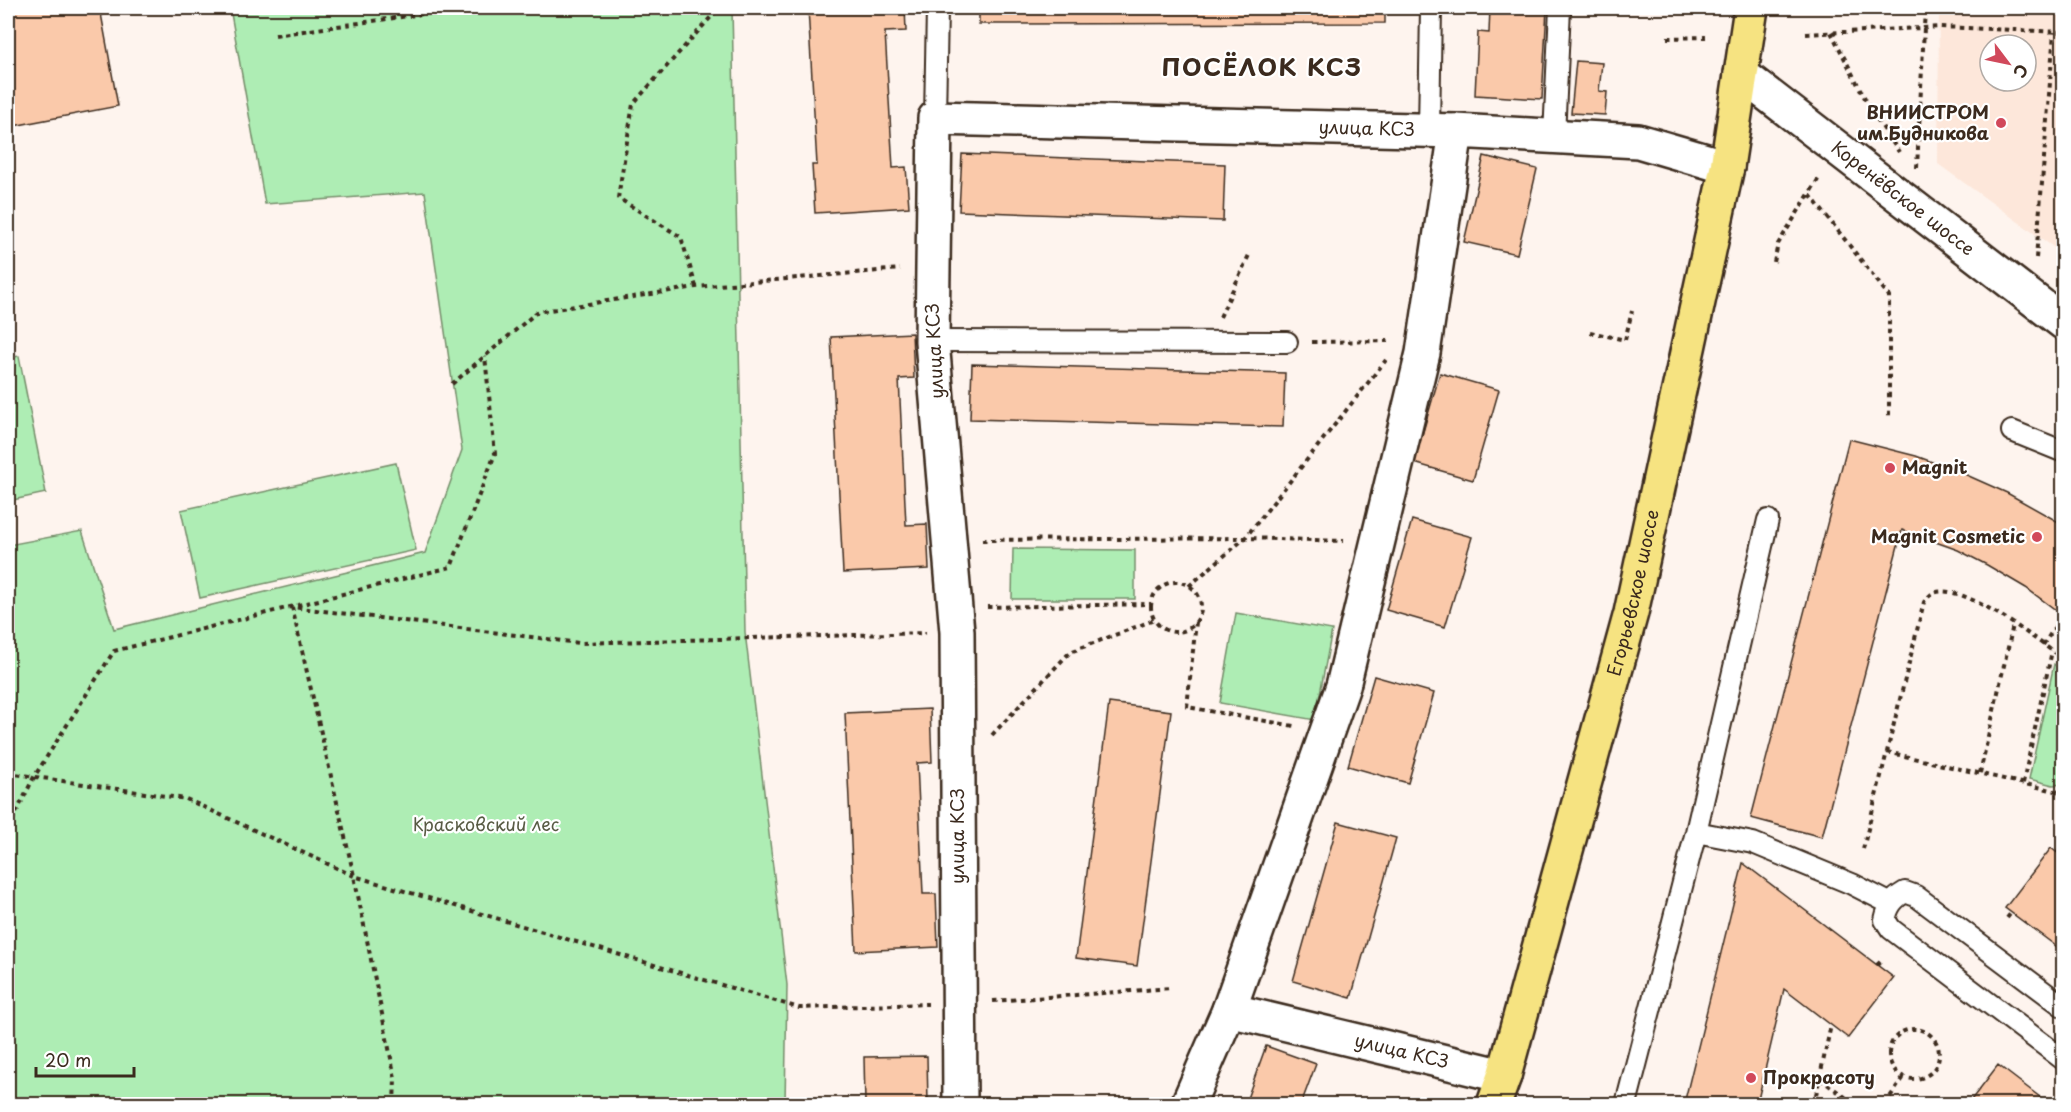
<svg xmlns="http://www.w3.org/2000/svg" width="2071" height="1112" font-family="'Playpen Sans',sans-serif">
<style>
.built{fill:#fde7da;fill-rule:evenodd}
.green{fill:#aeedb4;stroke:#748c69;stroke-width:1.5}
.building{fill:#fac9aa;stroke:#3b2a1e;stroke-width:1.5}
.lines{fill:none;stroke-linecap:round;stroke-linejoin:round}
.service-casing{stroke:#3b2a1e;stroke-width:24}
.minor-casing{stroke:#3b2a1e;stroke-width:38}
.secondary-casing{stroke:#3b2a1e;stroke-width:38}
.primary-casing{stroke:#3b2a1e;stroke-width:38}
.path{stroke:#3b2a1e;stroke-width:4;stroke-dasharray:4.5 4.5;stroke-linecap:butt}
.service{stroke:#fff;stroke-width:20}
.minor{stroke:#fff;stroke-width:33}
.secondary{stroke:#fff;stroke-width:33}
.primary{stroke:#f6e381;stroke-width:33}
.poi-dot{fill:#d1495b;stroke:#fff;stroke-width:2}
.labels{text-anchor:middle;stroke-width:4.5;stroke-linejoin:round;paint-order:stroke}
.poi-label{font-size:18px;font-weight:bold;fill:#3b2a1e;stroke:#fff;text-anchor:end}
.street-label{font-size:18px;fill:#3b2a1e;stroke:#fff}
.park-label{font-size:18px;fill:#585b44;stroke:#fff}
.district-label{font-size:24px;font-weight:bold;letter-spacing:1.5px;fill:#3b2a1e;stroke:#fff}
</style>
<rect width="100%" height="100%" fill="#fef4ee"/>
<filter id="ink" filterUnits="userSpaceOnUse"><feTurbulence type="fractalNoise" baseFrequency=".0167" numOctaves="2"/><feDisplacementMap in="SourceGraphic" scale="12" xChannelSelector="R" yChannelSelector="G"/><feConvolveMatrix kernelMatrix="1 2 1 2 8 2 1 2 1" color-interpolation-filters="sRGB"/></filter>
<g filter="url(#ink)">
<path class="built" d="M 1939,8 L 2063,8 L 2063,254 L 1938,164 ZM 1990,45 L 2026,45 L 2026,81 L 1990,81 Z"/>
<path class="green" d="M 230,8 L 732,8 L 745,632 L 787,985 L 785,1104 L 8,1104 L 8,545 L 82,531 L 114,629 L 425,553 L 462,450 L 425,192 L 265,204 Z
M 19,356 L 46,493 L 8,501 L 8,358 Z
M 396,463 L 416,550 L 200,598 L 181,510 Z
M 1013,549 L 1135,550 L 1135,599 L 1012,599 Z
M 1236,613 L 1332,630 L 1315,720 L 1220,703 Z
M 2054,664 L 2063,671 L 2064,784 L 2053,785 L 2029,779 Z"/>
<path class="building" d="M 8,8 L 100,8 L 118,106 L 8,127 Z
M 808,8 L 905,8 L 906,31 L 885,32 L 893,168 L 906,167 L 909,207 L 815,213 L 812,165 L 817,165 Z
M 979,8 L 1385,8 L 1385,23 L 979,24 Z
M 1490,8 L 1547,8 L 1542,99 L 1475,95 L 1478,32 L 1489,33 Z
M 1940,8 L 1984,8 L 1984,10 L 1940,11 Z
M 1576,61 L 1602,63 L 1599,91 L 1607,92 L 1605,115 L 1571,113 Z
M 962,154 L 1225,164 L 1223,221 L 959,211 Z
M 1484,156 L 1537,169 L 1517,254 L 1464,242 Z
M 912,333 L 914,378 L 899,379 L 906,525 L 927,524 L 929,569 L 843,573 L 831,337 Z
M 972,364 L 1285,373 L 1283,427 L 970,419 Z
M 1440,373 L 1499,390 L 1473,480 L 1414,463 Z
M 1849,439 L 1916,456 L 1962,473 L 2007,493 L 2064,525 L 2064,616 L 2026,588 L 1987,565 L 1958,550 L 1902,530 L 1822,837 L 1751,818 Z
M 1412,520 L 1472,537 L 1445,627 L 1386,610 Z
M 1374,676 L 1434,693 L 1408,783 L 1348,766 Z
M 1109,703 L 1171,711 L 1137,966 L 1076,958 Z
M 930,709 L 932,762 L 917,763 L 923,894 L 936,894 L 938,947 L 856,951 L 845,713 Z
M 1338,822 L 1396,838 L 1351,998 L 1293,981 Z
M 2051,848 L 2064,858 L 2064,952 L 2005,908 Z
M 1743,863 L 1894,978 L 1848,1038 L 1784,989 L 1757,1104 L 1684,1104 Z
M 1266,1046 L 1316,1064 L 1301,1104 L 1245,1104 Z
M 927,1056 L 928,1104 L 865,1104 L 864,1057 Z
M 1998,1065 L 2049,1104 L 1968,1104 Z"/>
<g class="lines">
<defs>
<path id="service" d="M 935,118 L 937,8
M 1429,130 L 1431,8
M 1554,136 L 1560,8
M 932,341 L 1287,342
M 2012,431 L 2064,452
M 1696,832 L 1753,843 L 1852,884 L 1891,904
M 2064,1007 L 1916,896 L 1905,892 C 1893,899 1888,906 1885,920 L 1891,929 L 2064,1060
M 1626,1104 L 1696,832 L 1768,520"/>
<g id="minor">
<path d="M 1229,1010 L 1343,686 L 1423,353 L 1456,131 L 1638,141 L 1727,167"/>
<path id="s1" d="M 960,1104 L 957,632 L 932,341 L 935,118 L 1456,131"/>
<path id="s2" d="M 1188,1104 L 1229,1010 L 1504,1076"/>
</g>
<g id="secondary">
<path id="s3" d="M 1741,74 L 2064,323"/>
</g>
<g id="primary">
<path id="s4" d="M 1494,1104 L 1504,1076 L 1631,613 L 1727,167 L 1751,8"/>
</g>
</defs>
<use href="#service" class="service-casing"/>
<use href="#minor" class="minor-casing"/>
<use href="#secondary" class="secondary-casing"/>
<use href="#primary" class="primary-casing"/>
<path class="path" d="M 1831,32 L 1871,110 L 1899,152
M 1806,34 L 1940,27 L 2064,32
M 275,35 L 464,8
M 1667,38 L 1706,37
M 1917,168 L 1925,8
M 1810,195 L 1889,296 L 1889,418
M 2036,258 L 2054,32
M 1774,262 L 1778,244 L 1819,178
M 696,287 L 681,237 L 618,198 L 633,104 L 719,8
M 1220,317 L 1250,253
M 1590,332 L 1625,340 L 1632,311
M 1312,342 L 1391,341
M 452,384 L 537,312 L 696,287 L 900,269
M 982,540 L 1245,538 L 1344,541
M1151 607a25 25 0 1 1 50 0a25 25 0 1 1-50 0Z
M 1189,586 L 1245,538 L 1386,360
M 987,607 L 1151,604
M 1196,622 L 1187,707 L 1294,726
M 2043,645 L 2063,615
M 992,735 L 1070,652 L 1154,620
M 1887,752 L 2064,793
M 8,773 L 186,799 L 354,876 L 799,1008 L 928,1004
M 1980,773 L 2013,625
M 2023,783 L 2052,651
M 8,829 L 34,777 L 114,651 L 451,567 L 495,454 L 485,356
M 1863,849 L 1924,602 C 1927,599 1930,594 1934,593 C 1963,581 2038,642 2064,659
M 2057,853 L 2064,847
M 2007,918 L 2011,913
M 1877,965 L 1883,959
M 993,1001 L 1172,988
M1889 1054a25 25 0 1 1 50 0a25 25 0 1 1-50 0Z
M 1820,1079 L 1855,1104
M 394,1104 L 395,1078 L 354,876 L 292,607 L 579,643 L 926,633
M 1814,1104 L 1831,1025
M 1885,1104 L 1904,1077"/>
<use href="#service" class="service"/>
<use href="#minor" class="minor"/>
<use href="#secondary" class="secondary"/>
<use href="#primary" class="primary"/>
</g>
</g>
<g class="poi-dot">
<circle cx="2001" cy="123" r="6"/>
<circle cx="1890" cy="468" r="6"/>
<circle cx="2037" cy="537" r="6"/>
<circle cx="1751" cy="1078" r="6"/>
</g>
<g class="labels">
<g class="poi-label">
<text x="1989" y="119">ВНИИСТРОМ<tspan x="1989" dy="21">им.Будникова</tspan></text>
<text x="1902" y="474" text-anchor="start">Magnit</text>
<text x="2025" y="543">Magnit Cosmetic</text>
<text x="1763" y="1084" text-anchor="start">Прокрасоту</text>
</g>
<g class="street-label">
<text dy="6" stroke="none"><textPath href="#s1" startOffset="1419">улица КСЗ</textPath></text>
<text dy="6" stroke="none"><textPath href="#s3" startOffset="204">Коренёвское шоссе</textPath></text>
<text transform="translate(935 351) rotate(-93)" y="6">улица КСЗ</text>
<text dy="6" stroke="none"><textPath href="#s4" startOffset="530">Егорьевское шоссе</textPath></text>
<text transform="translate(958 836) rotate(-90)" y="6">улица КСЗ</text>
<text dy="6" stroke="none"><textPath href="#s2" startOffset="280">улица КСЗ</textPath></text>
</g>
<g class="park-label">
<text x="486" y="831">Красковский лес</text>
</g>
<g class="district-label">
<text x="1262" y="76">ПОСЁЛОК КСЗ</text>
</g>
</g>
<rect width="2071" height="1112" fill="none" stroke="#fff" stroke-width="30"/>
<rect x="15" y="15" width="2041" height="1082" fill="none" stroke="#3b2a1e" stroke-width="2" filter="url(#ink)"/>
<g transform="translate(2008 63) rotate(122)"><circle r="28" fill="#ffffff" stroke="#b1aaa5" stroke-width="1.5"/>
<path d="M0-4.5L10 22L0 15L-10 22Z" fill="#d1495b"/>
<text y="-9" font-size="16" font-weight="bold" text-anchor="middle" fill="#3b2a1e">С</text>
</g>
<path d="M36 1067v9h98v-9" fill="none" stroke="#3b2a1e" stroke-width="3"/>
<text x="45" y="1067" font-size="18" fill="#3b2a1e" stroke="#ffffff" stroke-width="4.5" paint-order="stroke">20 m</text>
</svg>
